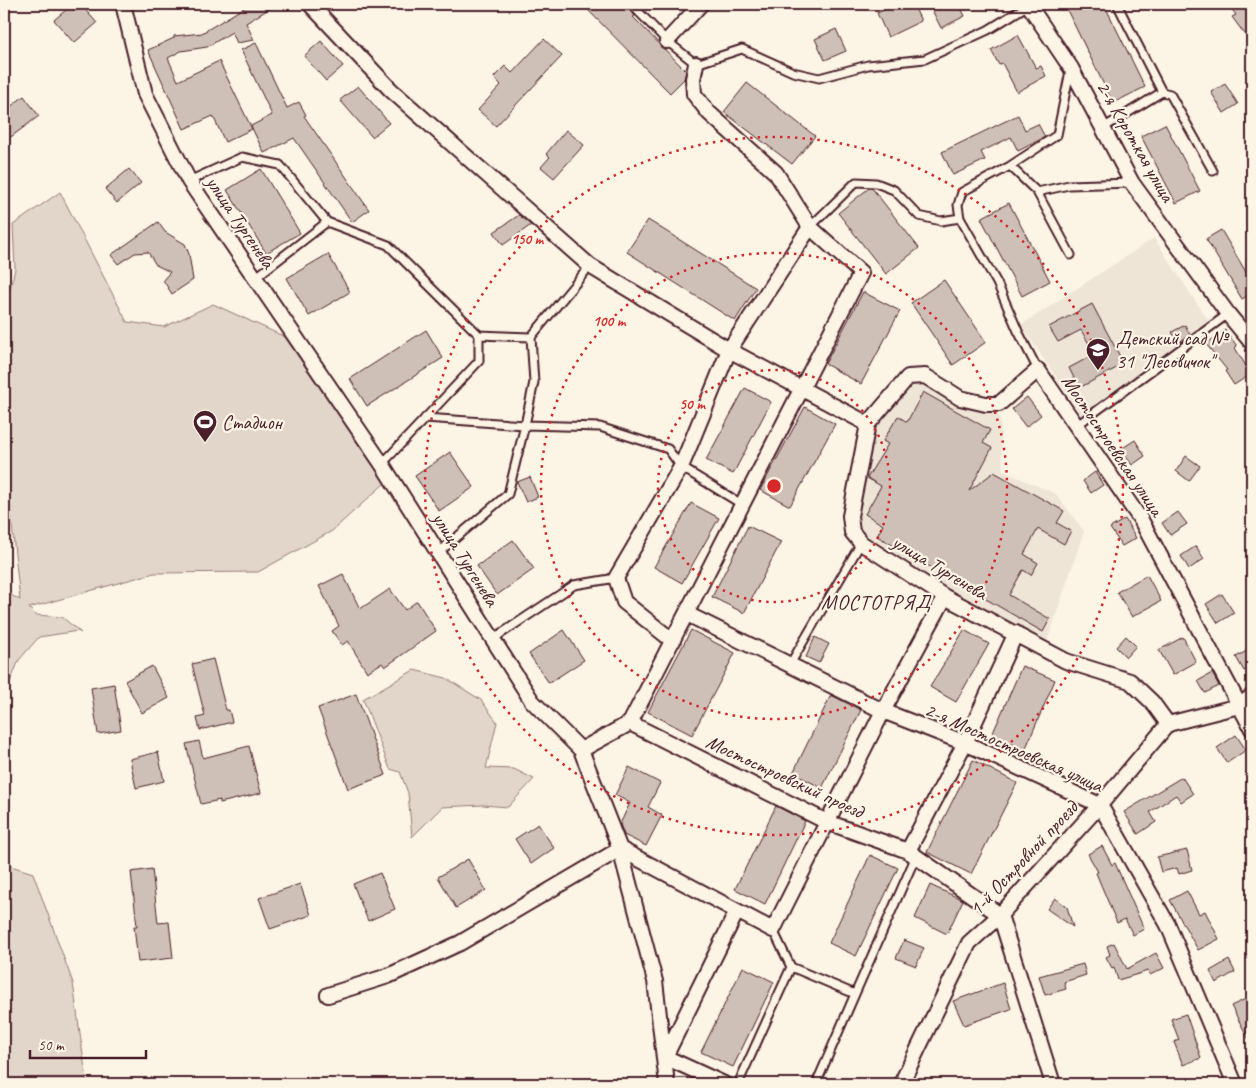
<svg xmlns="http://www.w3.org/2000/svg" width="1256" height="1088" font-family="Caveat,sans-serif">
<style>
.built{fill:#eee5d7}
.green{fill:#e2d5ca;stroke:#967a7a}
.building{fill:#cfc0b7;stroke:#4a1f2b}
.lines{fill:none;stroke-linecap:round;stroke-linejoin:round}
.lane-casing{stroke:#4a1f2b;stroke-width:11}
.street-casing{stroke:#4a1f2b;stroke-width:18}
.lane{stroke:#fcf5e5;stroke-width:7}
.street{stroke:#fcf5e5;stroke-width:14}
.ring{fill:none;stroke:#d62828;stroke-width:2.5;stroke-dasharray:2.5 5}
.labels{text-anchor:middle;stroke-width:4.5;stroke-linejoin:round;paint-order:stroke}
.street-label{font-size:20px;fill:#4a1f2b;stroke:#fcf5e5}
.poi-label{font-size:20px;fill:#4a1f2b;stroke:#fcf5e5;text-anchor:start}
.neighbourhood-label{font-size:21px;letter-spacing:1px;fill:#4a1f2b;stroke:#fcf5e5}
.centre{fill:#d62828;stroke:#fcf5e5;stroke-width:2.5}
.ring-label{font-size:15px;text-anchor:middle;font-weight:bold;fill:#d62828;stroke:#fcf5e5;stroke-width:4.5;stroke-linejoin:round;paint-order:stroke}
</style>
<rect width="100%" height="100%" fill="#fcf5e5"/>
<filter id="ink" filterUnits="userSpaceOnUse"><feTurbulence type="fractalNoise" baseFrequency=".02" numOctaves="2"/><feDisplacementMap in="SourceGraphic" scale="10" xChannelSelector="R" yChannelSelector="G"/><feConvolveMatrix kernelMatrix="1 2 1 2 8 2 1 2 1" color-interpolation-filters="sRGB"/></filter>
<g filter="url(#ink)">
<path class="built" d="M 1154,238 L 1210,323 L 1082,416 L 1021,325 Z
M 923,367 L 1000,417 L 1003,471 L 1056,494 L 1084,531 L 1045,648 L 852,532 L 869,422 Z"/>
<path class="green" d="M 60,192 L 127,322 L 164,327 L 213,304 L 285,337 L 385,483 L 332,531 L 258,572 L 154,573 L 29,608 L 36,615 L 62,617 L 81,633 L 78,631 L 39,637 L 19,660 L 4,697 L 4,591 L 20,600 L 11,517 L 4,498 L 4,313 L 15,269 L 13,225 Z
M 414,670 L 446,678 L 481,700 L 497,722 L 486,768 L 514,769 L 534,779 L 508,807 L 483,805 L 442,807 L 412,837 L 408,793 L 400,772 L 390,769 L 363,699 Z
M 4,833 L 8,865 L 33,873 L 73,983 L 87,1084 L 4,1084 Z"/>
<path class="building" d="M 62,4 L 80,4 L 97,23 L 74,43 L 54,20 L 67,9 Z
M 250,4 L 277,4 L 246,23 L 254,40 L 237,43 L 232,32 L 207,47 L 181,51 L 168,58 L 178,81 L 219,61 L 252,129 L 225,142 L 213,116 L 184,129 L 148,50 L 174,38 L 174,36 L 202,33 Z
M 582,4 L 626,4 L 635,16 L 633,17 L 686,71 L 684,79 L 670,93 Z
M 898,4 L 913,4 L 921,21 L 888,37 L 877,13 Z
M 929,4 L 959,4 L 965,16 L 941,28 Z
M 1075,4 L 1104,4 L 1145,87 L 1113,103 L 1066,8 Z
M 1228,4 L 1249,4 L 1252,8 L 1252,44 L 1232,17 L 1236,15 Z
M 836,29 L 846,51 L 825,60 L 815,39 Z
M 1018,35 L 1036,68 L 1041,66 L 1046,76 L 1017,92 L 1002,63 L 999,65 L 991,50 Z
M 544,39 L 562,56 L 496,126 L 478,110 L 501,85 L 494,77 L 505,66 L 512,73 Z
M 321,41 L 343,66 L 326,81 L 304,56 Z
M 256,43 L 287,108 L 299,102 L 306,115 L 304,116 L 369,210 L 352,222 L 294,138 L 264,153 L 251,126 L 272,115 L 241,50 Z
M 747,83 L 815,136 L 792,164 L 724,112 Z
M 1225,84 L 1238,104 L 1224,113 L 1211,92 Z
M 358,86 L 389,123 L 372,137 L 340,100 Z
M 24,96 L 39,116 L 4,142 L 4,112 Z
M 1018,115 L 1025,130 L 1038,124 L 1045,137 L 1018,151 L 1011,137 L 981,152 L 985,160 L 953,175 L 942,152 Z
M 1165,124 L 1200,191 L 1176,203 L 1141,136 Z
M 566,130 L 584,145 L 554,178 L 541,167 L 550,157 L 546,154 Z
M 129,169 L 141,183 L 117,203 L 105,189 Z
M 261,169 L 300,233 L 266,253 L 227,190 Z
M 869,188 L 872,188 L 919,248 L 886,274 L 838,213 Z
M 1009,203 L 1050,281 L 1022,296 L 981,218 Z
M 519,215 L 531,225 L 503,245 L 494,232 Z
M 648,220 L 756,288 L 735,321 L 627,252 Z
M 158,222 L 165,232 L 185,244 L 189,254 L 193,280 L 172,294 L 163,280 L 170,272 L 156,265 L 148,252 L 135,253 L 118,264 L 111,255 Z
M 1221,230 L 1252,282 L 1252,293 L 1242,299 L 1206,239 Z
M 328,254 L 350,292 L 309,316 L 287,278 Z
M 944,280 L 986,342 L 953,365 L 911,303 Z
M 863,292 L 900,311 L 861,384 L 825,364 Z
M 1092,304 L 1124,364 L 1079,388 L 1069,368 L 1095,354 L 1081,330 L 1058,342 L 1049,327 Z
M 1185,325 L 1190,335 L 1178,343 L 1172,332 Z
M 426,330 L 443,358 L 367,406 L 350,379 Z
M 1225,330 L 1237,346 L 1235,348 L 1251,374 L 1234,385 L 1225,371 L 1227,370 L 1206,344 Z
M 745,388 L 771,402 L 733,474 L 706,460 Z
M 923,392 L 990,430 L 983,443 L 992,448 L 969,491 L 994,472 L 1064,511 L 1057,523 L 1071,531 L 1064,544 L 1038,529 L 1024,554 L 1038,563 L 1031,575 L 1023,570 L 1009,595 L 1050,619 L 1043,632 L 877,536 L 883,525 L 865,514 L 881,486 L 867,478 L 888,444 L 883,441 L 898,416 L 907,422 Z
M 1027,397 L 1041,415 L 1026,427 L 1012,409 Z
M 805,407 L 835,424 L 790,506 L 760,490 Z
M 1135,440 L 1145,456 L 1132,465 L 1121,449 Z
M 450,452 L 474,487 L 439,511 L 415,476 Z
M 1186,456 L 1200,466 L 1189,481 L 1176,471 Z
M 1095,472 L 1103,485 L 1091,493 L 1083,481 Z
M 530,477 L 538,497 L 526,502 L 517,482 Z
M 691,503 L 719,518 L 682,583 L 654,567 Z
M 1178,512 L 1187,524 L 1170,535 L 1162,523 Z
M 1125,519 L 1136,538 L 1122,546 L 1110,528 Z
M 748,526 L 781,542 L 744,613 L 712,597 Z
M 513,540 L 534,569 L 497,595 L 477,566 Z
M 1196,546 L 1204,559 L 1189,569 L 1181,556 Z
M 343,574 L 360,609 L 390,589 L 405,610 L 417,601 L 436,631 L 385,667 L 382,663 L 367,672 L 348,641 L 342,645 L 332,631 L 339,626 L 319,586 Z
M 1147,575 L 1161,601 L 1132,617 L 1117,592 Z
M 1222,594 L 1234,613 L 1218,623 L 1206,604 Z
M 564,630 L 584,660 L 549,683 L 529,654 Z
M 691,630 L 735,653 L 692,735 L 648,712 Z
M 964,630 L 989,644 L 956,702 L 930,687 Z
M 1126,636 L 1136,646 L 1126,657 L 1116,647 Z
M 815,637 L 829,644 L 819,663 L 806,657 Z
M 1183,637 L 1196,662 L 1173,675 L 1159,650 Z
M 1252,648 L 1252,666 L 1244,671 L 1236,657 Z
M 213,659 L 226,710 L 229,710 L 232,722 L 200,730 L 197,718 L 205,716 L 192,664 Z
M 152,666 L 169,698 L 142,713 L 125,681 Z
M 1022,666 L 1055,680 L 1025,750 L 992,735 Z
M 1212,673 L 1219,686 L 1205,693 L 1198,681 Z
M 114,684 L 121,730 L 98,734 L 91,688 Z
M 356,694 L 386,775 L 348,789 L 318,708 Z
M 831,695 L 861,710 L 822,788 L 793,773 Z
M 1236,735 L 1246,750 L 1227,763 L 1217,748 Z
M 199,741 L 203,758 L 249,746 L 261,793 L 220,803 L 220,800 L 201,804 L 186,744 Z
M 158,752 L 164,781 L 136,788 L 130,759 Z
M 973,760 L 1017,783 L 971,874 L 927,852 Z
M 629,767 L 660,783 L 648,807 L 662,815 L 646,846 L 624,835 L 620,824 L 630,803 L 615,795 Z
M 1182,777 L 1193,794 L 1181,802 L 1176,795 L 1150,812 L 1156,822 L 1138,834 L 1124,812 Z
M 776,806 L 805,821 L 765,904 L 735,889 Z
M 538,824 L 554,848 L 531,864 L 515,839 Z
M 1102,846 L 1112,865 L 1115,863 L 1144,929 L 1133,935 L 1125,919 L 1117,923 L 1096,873 L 1098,872 L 1088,854 Z
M 1187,850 L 1192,870 L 1179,874 L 1177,868 L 1161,872 L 1157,857 Z
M 870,855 L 898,868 L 856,956 L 829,943 Z
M 468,859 L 486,890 L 456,908 L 438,877 Z
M 152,869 L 158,923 L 169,922 L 173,958 L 138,962 L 134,926 L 137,926 L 131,872 Z
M 380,873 L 395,909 L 368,921 L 353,884 Z
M 300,884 L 311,915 L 270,929 L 259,898 Z
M 930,885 L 963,900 L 947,934 L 915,918 Z
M 1187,891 L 1199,914 L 1205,911 L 1219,939 L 1198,950 L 1170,900 Z
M 1055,898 L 1067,907 L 1073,927 L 1047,909 Z
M 904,940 L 924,948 L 916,966 L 896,958 Z
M 1114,943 L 1127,969 L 1156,953 L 1164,968 L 1150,975 L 1148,971 L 1118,980 L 1114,967 L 1112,968 L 1106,957 L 1110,955 L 1107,946 Z
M 1229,960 L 1235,972 L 1216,983 L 1210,971 Z
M 1083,964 L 1086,975 L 1064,982 L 1066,989 L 1045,995 L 1039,976 Z
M 743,967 L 774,982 L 733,1067 L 701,1052 Z
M 1003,983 L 1011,1009 L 964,1025 L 953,1001 Z
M 1252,996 L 1252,1045 L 1231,1006 Z
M 1186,1014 L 1201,1058 L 1183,1065 L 1174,1042 L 1179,1040 L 1171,1019 Z"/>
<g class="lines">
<defs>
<path id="lane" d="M 631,4 L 667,41 L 696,64 L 742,49 L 793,72 L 819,78 L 868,65 L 925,59 L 988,30 L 1030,4
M 1162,92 L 1170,94 L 1213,171
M 1103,128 L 1162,92 L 1117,4
M 1010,166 L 1037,192 L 1069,185 L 1132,183
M 189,181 L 242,157 L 280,165 L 327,222
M 1037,192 L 1071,255
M 960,218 L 997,283 L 1018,331 L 1038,370
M 810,227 L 856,182 L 876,183 L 894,190 L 919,216 L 941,221 L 960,218 L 958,205 L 962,192 L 1010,166 L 1057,135 L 1070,71
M 255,278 L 327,222 L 388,245 L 479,335 L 531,337 L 590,266
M 425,418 L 525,425 L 534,382 L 531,337
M 1076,426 L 1228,314
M 382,464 L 479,361 L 479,335
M 438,553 L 508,494 L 525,425 L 600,427 L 668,449 L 681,467 L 743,505
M 493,639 L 574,585 L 616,578
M 789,666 L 861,543
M 791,967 L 855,994 L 816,1084
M 855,994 L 916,856
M 738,1084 L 791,967 L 773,930"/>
<path id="street" d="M 123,4 L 145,94 L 189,181 L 382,464 L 532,701 L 581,750 L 630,723 L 861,273 L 810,227
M 310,4 L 391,90 L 590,266 L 729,350 L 868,424 L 850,516 L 852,532 L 861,543 L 945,597 L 1066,661 L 1130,681 L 1152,702 L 1168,724
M 1028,4 L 1071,68 L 1132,183 L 1228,314 L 1252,343
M 667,41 L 701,4
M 868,424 L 908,377 L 925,376 L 960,398 L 986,404 L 999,404 L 1038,370 L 1141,520 L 1252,729
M 687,614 L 883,711 L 965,743 L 1100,805 L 1168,925 L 1235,1084
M 673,641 L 624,602 L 616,578 L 681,467 L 729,350 L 810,227 L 776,173 L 709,113 L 694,94 L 693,79 L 696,64
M 630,723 L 827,822 L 908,851 L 1000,915 L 1053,1084
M 581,750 L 620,849 L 655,981 L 667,1084
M 908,851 L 965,743 L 1016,633
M 328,995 L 388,976 L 460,943 L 620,849 L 773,930 L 883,711 L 945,597
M 724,1084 L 665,1057 L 737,911
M 901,1084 L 969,943 L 1000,915 L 1100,805 L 1168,724 L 1239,706 L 1252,696"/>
</defs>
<use href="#lane" class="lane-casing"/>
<use href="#street" class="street-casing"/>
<use href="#lane" class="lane"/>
<use href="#street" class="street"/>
</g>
</g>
<g class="ring">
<circle cx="774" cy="486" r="116"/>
<circle cx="774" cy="486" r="233"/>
<circle cx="774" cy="486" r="349"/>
</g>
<defs>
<symbol id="school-pin" viewBox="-11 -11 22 30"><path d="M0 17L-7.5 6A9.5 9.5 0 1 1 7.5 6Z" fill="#4a1f2b" stroke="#fcf5e5"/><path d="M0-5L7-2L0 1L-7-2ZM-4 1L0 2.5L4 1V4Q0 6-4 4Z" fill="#fff"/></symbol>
<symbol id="stadium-pin" viewBox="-11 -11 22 30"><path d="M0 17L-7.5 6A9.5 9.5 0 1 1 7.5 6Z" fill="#4a1f2b" stroke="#fcf5e5"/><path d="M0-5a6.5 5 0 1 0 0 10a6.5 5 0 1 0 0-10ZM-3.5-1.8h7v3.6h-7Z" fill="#fff"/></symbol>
</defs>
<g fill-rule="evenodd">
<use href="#school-pin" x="1084" y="336" width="28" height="38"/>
<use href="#stadium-pin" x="191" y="408" width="28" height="38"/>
</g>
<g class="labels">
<g class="street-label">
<text transform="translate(1136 141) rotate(60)" y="7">2-я Короткая улица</text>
<text transform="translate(241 222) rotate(56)" y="7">улица Тургенева</text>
<text transform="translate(1113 445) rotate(56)" y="7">Мостостроевская улица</text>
<text transform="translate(466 559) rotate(58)" y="7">улица Тургенева</text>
<text transform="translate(940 567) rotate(31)" y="7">улица Тургенева</text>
<text transform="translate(1014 747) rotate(24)" y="7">2-я Мостостроевская улица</text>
<text transform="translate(785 776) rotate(25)" y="7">Мостостроевский проезд</text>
<text transform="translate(1023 858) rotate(-47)" y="7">1-й Островной проезд</text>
</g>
<g class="poi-label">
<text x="1116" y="345">Детский сад №<tspan x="1116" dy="23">31 "Лесовичок"</tspan></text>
<text x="222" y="429">Стадион</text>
</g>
<g class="neighbourhood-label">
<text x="876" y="609">МОСТОТРЯД</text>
</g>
</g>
<circle cx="774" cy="486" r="8" class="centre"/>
<g class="ring-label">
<text x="527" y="244">150 m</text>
<text x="609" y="326">100 m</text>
<text x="692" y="409">50 m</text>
</g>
<rect width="1256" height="1088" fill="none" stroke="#fcf5e5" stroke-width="20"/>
<rect x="10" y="10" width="1236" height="1068" fill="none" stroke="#4a1f2b" stroke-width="2" filter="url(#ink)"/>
<path d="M30 1050v8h116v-8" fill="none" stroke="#4a1f2b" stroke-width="2.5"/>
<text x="38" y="1050" font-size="15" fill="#4a1f2b" stroke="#fcf5e5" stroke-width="4" paint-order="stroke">50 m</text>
</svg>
